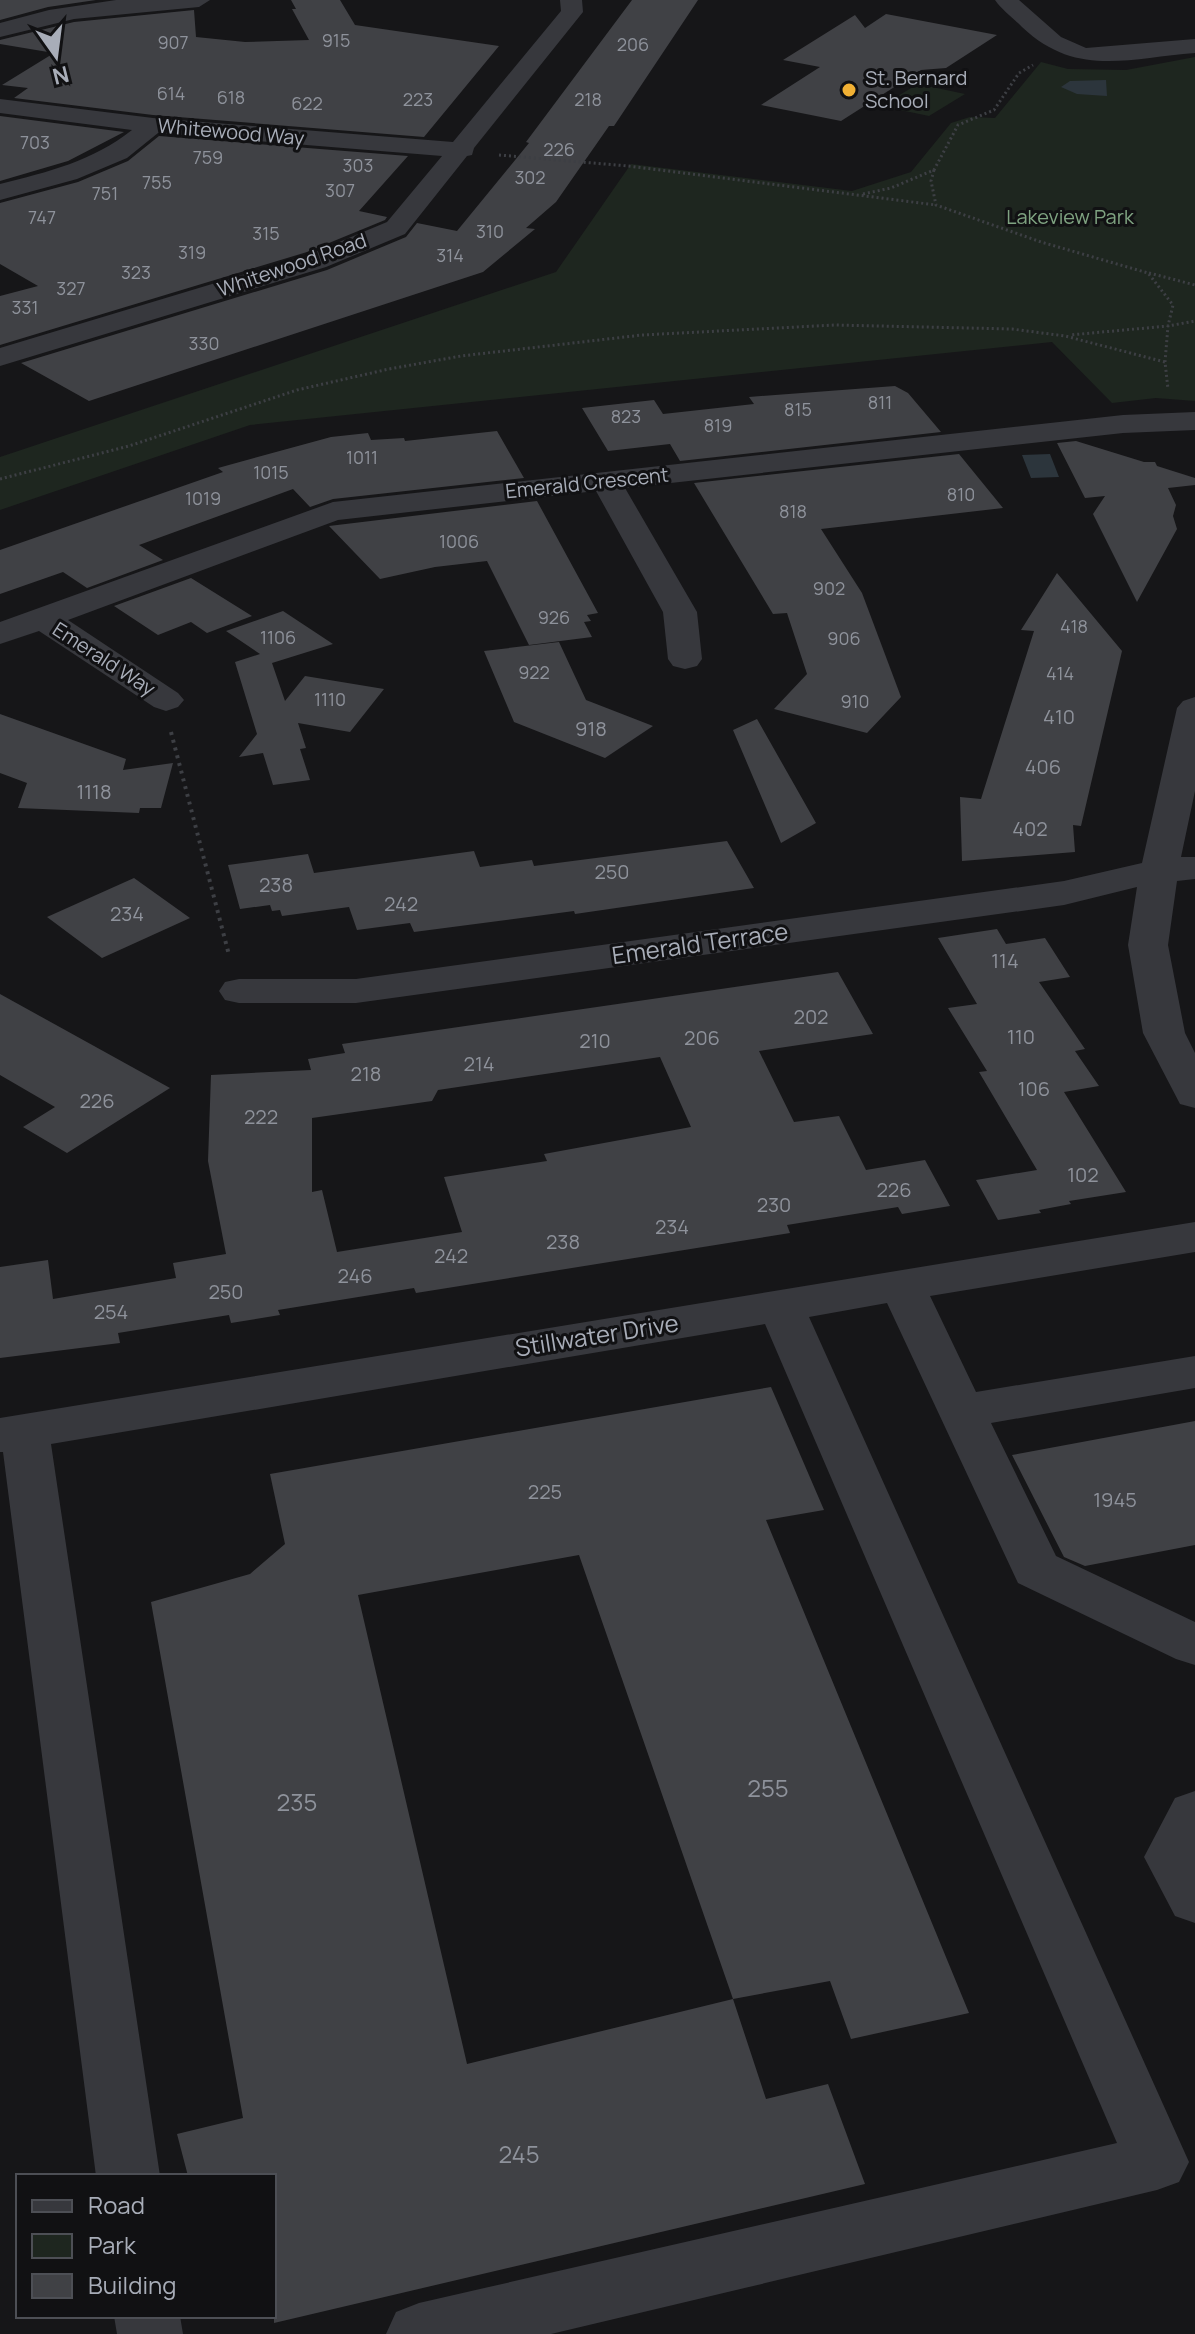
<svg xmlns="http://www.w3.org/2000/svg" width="1195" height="2334" font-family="Manrope,sans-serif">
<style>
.green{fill:#1e261f}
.water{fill:#2c353c}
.building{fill:#404145;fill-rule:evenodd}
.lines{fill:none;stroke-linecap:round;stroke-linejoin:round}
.path-far1{stroke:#3d3f44;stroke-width:3;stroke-dasharray:2 3;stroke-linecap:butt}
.path{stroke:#3d3f44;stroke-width:4;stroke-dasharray:3 5;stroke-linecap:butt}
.minor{fill:#37383d;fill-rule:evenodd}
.poi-dot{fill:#f2b134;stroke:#111113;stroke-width:3}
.labels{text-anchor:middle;stroke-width:6;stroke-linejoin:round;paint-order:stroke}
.far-number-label{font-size:18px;fill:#8e929b}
.far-poi-label{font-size:20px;fill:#a8adb8;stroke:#111113;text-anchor:start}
.far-street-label{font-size:20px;fill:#a8adb8;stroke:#111113}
.far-park-label{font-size:20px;fill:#7fa381;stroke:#111113}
.number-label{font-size:20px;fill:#8e929b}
.street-label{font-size:24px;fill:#a8adb8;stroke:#111113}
.near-number-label{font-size:24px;fill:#8e929b}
</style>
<rect width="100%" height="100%" fill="#161618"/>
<path class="green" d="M 1195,57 L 1195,401 L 1156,398 L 1112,403 L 1052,342 L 250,425 L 0,510 L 0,457 L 556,272 L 631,164 L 852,191 L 911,172 L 951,123 L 970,117 L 995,118 L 1041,62 L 1068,69 L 1126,70 Z
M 918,84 L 965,94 L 929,116 L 881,106 Z"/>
<path class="water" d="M 1106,80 L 1107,96 L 1077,94 L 1061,87 L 1070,81 Z
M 1050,454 L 1059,477 L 1031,478 L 1022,455 Z"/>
<path class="building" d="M 0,0 L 96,0 L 48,7 L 0,20 Z
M 291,0 L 340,0 L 355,25 L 499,46 L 424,137 L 153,115 L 14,98 L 28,88 L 2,85 L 54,53 L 0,44 L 0,40 L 74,22 L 194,10 L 196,37 L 245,42 L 309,40 L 292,9 L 296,9 Z
M 632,0 L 698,0 L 614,126 L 609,126 L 556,202 L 526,228 L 535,229 L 483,272 L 89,401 L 21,363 L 327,270 L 406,237 L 417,223 L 457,231 L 529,143 L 526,142 Z
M 886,14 L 997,35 L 946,68 L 921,70 L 841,121 L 761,105 L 820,67 L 783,60 L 855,15 L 865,28 Z
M 0,116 L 124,132 L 68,161 L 0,181 Z
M 159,136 L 408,156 L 359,211 L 387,217 L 385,220 L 307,252 L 0,345 L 0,296 L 38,286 L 0,264 L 0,203 L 78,182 L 128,161 Z
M 895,386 L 908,393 L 941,432 L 680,461 L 670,444 L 608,451 L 582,408 L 654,400 L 663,414 L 754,404 L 749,397 Z
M 497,431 L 524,478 L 333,499 L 310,507 L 293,489 L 139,545 L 163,560 L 87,588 L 63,572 L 0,594 L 0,550 L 223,472 L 218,468 L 331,437 L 368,433 L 371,440 L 404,438 L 405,441 Z
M 1076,441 L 1144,462 L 1155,462 L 1157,466 L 1195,478 L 1195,485 L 1168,488 L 1176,505 L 1173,516 L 1177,529 L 1137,602 L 1093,514 L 1105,496 L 1085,498 L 1057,443 Z
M 959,454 L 1003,508 L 821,529 L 862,593 L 901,697 L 867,733 L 774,709 L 807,674 L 787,613 L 773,614 L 694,483 Z
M 537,501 L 598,613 L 587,615 L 591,621 L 584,622 L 592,637 L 529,645 L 487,561 L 435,567 L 380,579 L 329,526 Z
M 1057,573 L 1122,651 L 1081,826 L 1073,825 L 1075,852 L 962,861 L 960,797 L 981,799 L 1034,631 L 1021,630 Z
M 191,578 L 252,616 L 207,633 L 191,622 L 158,635 L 114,606 Z
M 283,611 L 333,644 L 272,663 L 285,701 L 305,676 L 384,689 L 350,732 L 298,723 L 306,748 L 300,749 L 310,780 L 273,785 L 263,753 L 239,757 L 257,734 L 235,662 L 260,654 L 226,631 Z
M 559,642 L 586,700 L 653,726 L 605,758 L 514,722 L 484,651 Z
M 0,714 L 126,759 L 123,770 L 173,763 L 161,808 L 140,808 L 139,813 L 18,808 L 27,783 L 0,773 Z
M 757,719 L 816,823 L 781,843 L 733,730 Z
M 727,841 L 754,888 L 575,914 L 574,911 L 414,932 L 410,923 L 357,930 L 349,907 L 282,916 L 280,910 L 272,911 L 270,905 L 240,909 L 228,865 L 308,854 L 314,873 L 474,851 L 480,867 L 532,860 L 534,866 Z
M 134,878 L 190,918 L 102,958 L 47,917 Z
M 997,929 L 1006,944 L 1045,938 L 1070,977 L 1039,982 L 1085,1049 L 1075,1051 L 1099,1086 L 1064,1092 L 1126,1192 L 1069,1201 L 1071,1204 L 1039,1210 L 1041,1213 L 998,1220 L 976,1180 L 1037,1170 L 979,1072 L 987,1071 L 948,1008 L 977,1004 L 938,938 Z
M 838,972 L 873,1034 L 759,1051 L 794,1122 L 839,1116 L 866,1170 L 925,1160 L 950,1206 L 902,1214 L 898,1207 L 787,1225 L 790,1233 L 416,1293 L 414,1288 L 278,1310 L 280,1315 L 231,1323 L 229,1315 L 118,1333 L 120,1343 L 0,1358 L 0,1267 L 48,1260 L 53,1299 L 176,1278 L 173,1263 L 226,1254 L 208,1161 L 211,1075 L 311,1070 L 308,1059 L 345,1053 L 342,1044 ZM 660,1057 L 691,1127 L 544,1154 L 547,1161 L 444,1177 L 462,1232 L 337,1252 L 322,1190 L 312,1192 L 312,1118 L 432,1101 L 438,1090 Z
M 0,994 L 170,1088 L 67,1153 L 23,1127 L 55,1107 L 0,1075 Z
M 771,1387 L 824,1510 L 766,1520 L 969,2013 L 851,2039 L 830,1981 L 733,1999 L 766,2099 L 828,2084 L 865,2184 L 274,2323 L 274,2176 L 188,2176 L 177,2134 L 243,2118 L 151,1602 L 250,1574 L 285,1544 L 270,1474 ZM 579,1555 L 733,1999 L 467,2064 L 358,1595 Z
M 1195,1421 L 1195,1545 L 1085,1566 L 1064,1557 L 1012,1455 Z"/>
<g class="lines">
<path class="path-far1" d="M 499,155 L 628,166 L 936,205
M 934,170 L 931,181 L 936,205 L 1041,242 L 1148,273 L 1173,305 L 1168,326 L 1070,335
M 863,194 L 891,188 L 934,170 L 958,125 L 994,110 L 1019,73 L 1033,65
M 1149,273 L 1195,285
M 1165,362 L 1168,326 L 1195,321
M 0,479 L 129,446 L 297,390 L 389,369 L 461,356 L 642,335 L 835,325 L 1012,329 L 1065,336 L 1165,362 L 1168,389"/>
<path class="path" d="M 171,732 L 229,955"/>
<path class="minor" d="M 116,0 L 210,0 L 199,7 L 74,19 L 0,37 L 0,23 L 49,10 Z
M 560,0 L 582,0 L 583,12 L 474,148 L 472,155 L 467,156 L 405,234 L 326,267 L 0,366 L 0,348 L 308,255 L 387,222 L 442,156 L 158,133 L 127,158 L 77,179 L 0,200 L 0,184 C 48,172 93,161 132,130 L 0,113 L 0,99 L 153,118 L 453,142 L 561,11 Z
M 995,0 L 1019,0 L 1061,37 L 1086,48 L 1195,39 L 1195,53 C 1128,58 1076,78 1022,27 C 1013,18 1002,10 995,0 Z
M 1195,412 L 1195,430 L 1123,433 L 625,488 L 697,612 L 702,659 L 697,666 L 685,669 L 673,666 L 668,659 L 663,612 L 596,491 L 338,520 L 68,620 L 178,693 L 184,700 L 178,707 L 166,711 L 154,707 L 39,631 L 0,644 L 0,622 L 333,502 L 1123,415 Z
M 1195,697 L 1195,791 L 1181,857 L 1195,857 L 1195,879 L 1177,881 L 1168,945 L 1185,1033 L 1195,1053 L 1195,1108 L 1180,1104 L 1143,1033 L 1128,945 L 1137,887 L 1064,905 L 356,1003 L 239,1003 L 225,1000 L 219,991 L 225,982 L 239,979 L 356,979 L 1064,881 L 1142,863 L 1177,708 L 1183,701 Z
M 1195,1222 L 1195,1252 L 930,1296 L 976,1392 L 1195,1356 L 1195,1388 L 991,1423 L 1056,1556 L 1195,1622 L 1195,1665 L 1176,1659 L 1018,1583 L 887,1303 L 809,1317 L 1189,2162 L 1179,2182 L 1157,2190 L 551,2334 L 386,2334 L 396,2312 L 419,2303 L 1117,2143 L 765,1324 L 51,1444 L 160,2176 L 96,2176 L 3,1452 L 0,1452 L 0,1418 Z
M 1195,1791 L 1195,1923 L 1175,1916 L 1144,1857 L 1175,1798 Z
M 114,2316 L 180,2316 L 183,2334 L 117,2334 Z"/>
</g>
<circle class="poi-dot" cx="849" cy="90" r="8"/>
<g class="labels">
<g class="far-number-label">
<text x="336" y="47">915</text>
<text x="173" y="49">907</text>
<text x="633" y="51">206</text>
<text x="171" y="100">614</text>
<text x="231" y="104">618</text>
<text x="418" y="106">223</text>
<text x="588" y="106">218</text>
<text x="307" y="110">622</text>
<text x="35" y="149">703</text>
<text x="559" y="156">226</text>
<text x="208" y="164">759</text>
<text x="358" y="172">303</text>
<text x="530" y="184">302</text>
<text x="157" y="189">755</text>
<text x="340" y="197">307</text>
<text x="105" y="200">751</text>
<text x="42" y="224">747</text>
<text x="490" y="238">310</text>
<text x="266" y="240">315</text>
<text x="192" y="259">319</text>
<text x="450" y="262">314</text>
<text x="136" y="279">323</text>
<text x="71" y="295">327</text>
<text x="25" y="314">331</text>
<text x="204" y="350">330</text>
<text x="880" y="409">811</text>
<text x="798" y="416">815</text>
<text x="626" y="423">823</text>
<text x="718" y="432">819</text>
<text x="362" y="464">1011</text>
<text x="271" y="479">1015</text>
<text x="961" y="501">810</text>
<text x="203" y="505">1019</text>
<text x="793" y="518">818</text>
<text x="459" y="548">1006</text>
<text x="829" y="595">902</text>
<text x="554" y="624">926</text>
<text x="1074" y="633">418</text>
<text x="278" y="644">1106</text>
<text x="844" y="645">906</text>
<text x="534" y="679">922</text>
<text x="1060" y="680">414</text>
<text x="330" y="706">1110</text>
<text x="855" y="708">910</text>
</g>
<g class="far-poi-label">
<text x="865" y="85">St. Bernard<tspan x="865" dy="23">School</tspan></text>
</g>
<g class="far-street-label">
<text transform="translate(231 132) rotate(5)" y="7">Whitewood Way</text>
<text transform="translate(292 265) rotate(-19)" y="7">Whitewood Road</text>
<text transform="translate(587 483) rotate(-6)" y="7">Emerald Crescent</text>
<text transform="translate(104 659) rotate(33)" y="7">Emerald Way</text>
</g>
<g class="far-park-label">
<text x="1070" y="224">Lakeview Park</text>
</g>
<g class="number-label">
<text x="1059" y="724">410</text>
<text x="591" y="736">918</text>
<text x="1043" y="774">406</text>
<text x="94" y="799">1118</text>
<text x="1030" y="836">402</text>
<text x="612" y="879">250</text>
<text x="276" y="892">238</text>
<text x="401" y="911">242</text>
<text x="127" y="921">234</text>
<text x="1005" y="968">114</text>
<text x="811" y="1024">202</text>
<text x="1021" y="1044">110</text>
<text x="702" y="1045">206</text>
<text x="595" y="1048">210</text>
<text x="479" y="1071">214</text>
<text x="366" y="1081">218</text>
<text x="1034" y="1096">106</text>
<text x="97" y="1108">226</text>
<text x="261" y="1124">222</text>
<text x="1083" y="1182">102</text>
<text x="894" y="1197">226</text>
<text x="774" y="1212">230</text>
<text x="672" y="1234">234</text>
<text x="563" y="1249">238</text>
<text x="451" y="1263">242</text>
<text x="355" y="1283">246</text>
<text x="226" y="1299">250</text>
<text x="111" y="1319">254</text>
<text x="545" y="1499">225</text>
<text x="1115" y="1507">1945</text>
</g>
<g class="street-label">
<text transform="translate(700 944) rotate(-8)" y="8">Emerald Terrace</text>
<text transform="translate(597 1336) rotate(-9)" y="8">Stillwater Drive</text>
</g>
<g class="near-number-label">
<text x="768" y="1797">255</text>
<text x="297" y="1811">235</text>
<text x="519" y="2163">245</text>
</g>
</g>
<rect x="16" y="2174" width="260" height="144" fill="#111113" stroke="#4d4f55" stroke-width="2"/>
<rect x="32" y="2200" width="40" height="12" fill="#37383d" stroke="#4d4f55" stroke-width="2"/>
<text x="88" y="2214" font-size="24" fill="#a8adb8">Road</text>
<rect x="32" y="2234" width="40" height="24" fill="#1e261f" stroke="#4d4f55" stroke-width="2"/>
<text x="88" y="2254" font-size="24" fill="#a8adb8">Park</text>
<rect x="32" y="2274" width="40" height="24" fill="#404145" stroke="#4d4f55" stroke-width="2"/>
<text x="88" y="2294" font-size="24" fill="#a8adb8">Building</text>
<g transform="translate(56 56) rotate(166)" stroke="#111113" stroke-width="6" paint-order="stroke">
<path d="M0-6L14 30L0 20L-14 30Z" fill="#a8adb8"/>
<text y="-12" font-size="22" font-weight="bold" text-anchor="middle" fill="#a8adb8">N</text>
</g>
</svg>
